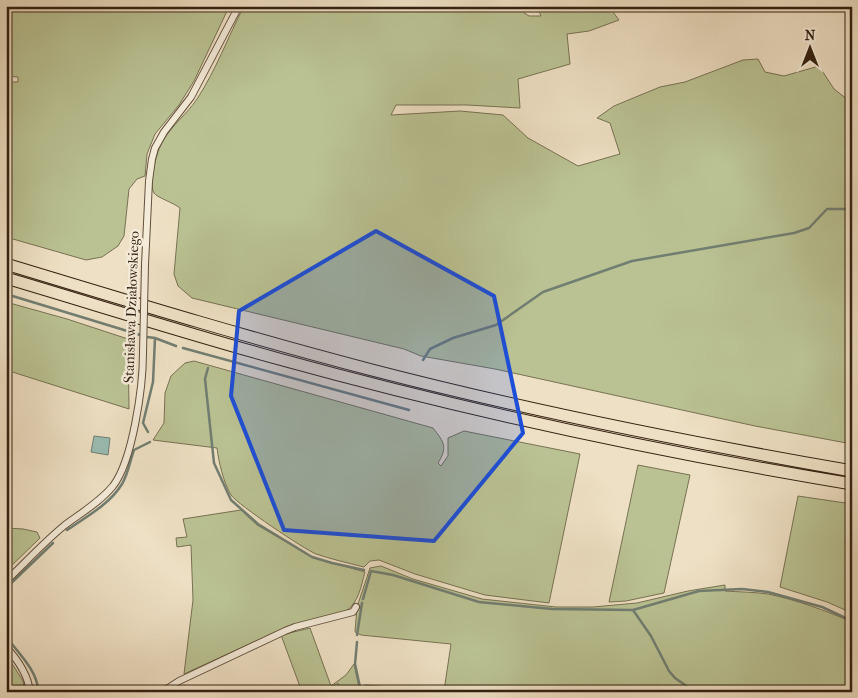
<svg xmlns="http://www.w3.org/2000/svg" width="858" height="698" font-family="'IM FELL French Canon',serif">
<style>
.green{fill:#bac293;stroke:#777152}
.water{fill:#99bdb4;stroke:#717e72}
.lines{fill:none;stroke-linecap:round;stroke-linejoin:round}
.stream{stroke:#717e72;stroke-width:2.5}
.street-casing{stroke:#62503d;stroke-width:8}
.highway-casing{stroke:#342010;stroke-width:13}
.street{stroke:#f4ebd9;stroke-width:6}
.highway{stroke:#eee0c4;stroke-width:11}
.street-bridge-casing{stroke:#62503d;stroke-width:8;stroke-linecap:butt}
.street-bridge{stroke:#f4ebd9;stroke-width:6}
.marked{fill:#1d4ed8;fill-opacity:0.2;stroke:#1d4ed8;stroke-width:4;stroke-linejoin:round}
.labels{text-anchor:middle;stroke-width:5;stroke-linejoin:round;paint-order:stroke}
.street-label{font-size:14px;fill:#342010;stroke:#f4ebd9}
</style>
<rect width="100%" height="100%" fill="#eee0c4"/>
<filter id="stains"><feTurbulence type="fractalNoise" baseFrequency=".004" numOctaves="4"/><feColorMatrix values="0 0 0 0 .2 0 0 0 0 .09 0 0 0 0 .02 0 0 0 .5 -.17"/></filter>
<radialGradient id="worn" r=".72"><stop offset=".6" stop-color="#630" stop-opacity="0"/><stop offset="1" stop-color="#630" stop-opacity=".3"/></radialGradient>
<path class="green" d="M 6,6 L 219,6 L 228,9 L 194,81 L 179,105 L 155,134 L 147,154 L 145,176 L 137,179 L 129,189 L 124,236 L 118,246 L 102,257 L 86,260 L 6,237 L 6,82 L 18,82 L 18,77 L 6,76 Z
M 244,6 L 514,6 L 529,16 L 541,16 L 537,6 L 613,6 L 610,8 L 619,20 L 589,31 L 567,34 L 570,64 L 518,79 L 520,108 L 467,105 L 396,105 L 391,115 L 460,111 L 503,115 L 528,138 L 578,166 L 620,154 L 610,123 L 597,118 L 614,106 L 660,87 L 685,82 L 743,60 L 758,59 L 765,72 L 784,76 L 819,66 L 834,89 L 852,103 L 852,444 L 755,426 L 495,369 L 421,356 L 404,349 L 192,298 L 178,286 L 174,274 L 180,208 C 174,203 156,197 154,193 C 148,183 157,150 163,141 C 172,125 187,114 197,99 C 216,70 228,37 244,6 Z
M 6,302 L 67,319 L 128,339 L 129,409 L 6,370 Z
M 194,361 L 433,428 C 444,442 448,447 438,463 L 441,466 L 448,456 L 448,438 L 464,431 L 580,454 L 549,603 L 485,595 L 415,574 L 379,560 L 370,561 L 364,567 C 348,563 331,559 316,554 C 304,549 238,505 231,495 C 223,481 219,463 217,448 L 153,440 L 164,423 L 165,393 L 171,376 L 185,363 Z
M 638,465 L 690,475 L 664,593 L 626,601 L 609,602 Z
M 798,496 L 852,504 L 852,613 L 827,602 L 780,587 Z
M 241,510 L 257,525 L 312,557 L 365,572 C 361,586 359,602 346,611 L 282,629 L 184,674 L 193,600 L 191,545 L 177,547 L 176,538 L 187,537 L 183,519 Z
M 6,528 L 23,529 L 37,532 L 40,538 L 6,571 Z
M 381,566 L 413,579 L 482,599 L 556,607 L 593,607 L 637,603 L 688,591 L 725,585 L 725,591 C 739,592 754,592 768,594 C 797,600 824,610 852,622 L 852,692 L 365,692 L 365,685 L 444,691 L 451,644 L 361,635 L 355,632 L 357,607 L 370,568 Z
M 310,628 L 331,686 L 346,675 L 354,664 L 360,692 L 339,692 L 338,683 L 326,692 L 302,692 L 281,635 Z
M 6,654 L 23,681 L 25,692 L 6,692 Z"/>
<path class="water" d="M 94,436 L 110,438 L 108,455 L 91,452 Z"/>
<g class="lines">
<path class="stream" d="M 6,294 L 147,337 L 155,338 L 176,346
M 183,348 L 409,410
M 423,360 L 430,349 L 453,338 L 496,325 L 543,292 L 632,261 L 794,233 L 809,228 L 827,209 L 849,209 L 852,212
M 208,368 L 205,379 L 214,463 L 231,500 L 258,524 L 312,557 L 332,563 L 364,570
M 148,432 L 143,423 L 153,382 L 155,338
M 67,530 C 86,517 110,504 122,484 C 128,474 130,461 134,450 L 150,442
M 6,588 L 53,543
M 363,599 L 371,571 L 393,575 L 479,602 L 552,609 L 633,610 L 699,591 L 742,589 L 768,592 L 822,607 L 852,621
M 633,610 L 651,636 L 669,671 L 675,678 L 695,692
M 357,635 L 362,603
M 7,638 C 18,652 39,673 38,692
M 357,642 L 355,664 L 361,692"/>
<defs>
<path id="street" d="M 145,265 L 149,181 L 152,159 L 155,148 L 164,132 L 191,97 L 239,6
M 6,581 C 26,562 44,542 65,525 C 81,513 100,502 113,486 C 133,460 143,386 143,353
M 6,647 C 18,660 28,674 30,692
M 162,692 L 179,681 L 285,631 L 295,627 L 353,612 L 356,607"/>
<path id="highway" d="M 6,264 C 128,301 249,338 372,370 C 530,411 691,443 852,471
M 6,278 C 97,305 188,334 279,359 C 467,411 659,452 852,484"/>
</defs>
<use href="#street" class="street-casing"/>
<use href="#highway" class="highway-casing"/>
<use href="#street" class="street"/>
<use href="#highway" class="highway"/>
<defs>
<path id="street-bridge" d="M 143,353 L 145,265"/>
</defs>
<use href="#street-bridge" class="street-bridge-casing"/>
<use href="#street-bridge" class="street-bridge"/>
</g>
<path class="marked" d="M 376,231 L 494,296 L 523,433 L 434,541 L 284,530 L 231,396 L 239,311 Z"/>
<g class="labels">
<g class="street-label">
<text transform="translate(131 307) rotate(-88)" y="5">Stanisława Działowskiego</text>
</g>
</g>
<rect width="858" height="698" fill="none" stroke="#eee0c4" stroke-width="25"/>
<rect x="8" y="8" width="843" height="683" fill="none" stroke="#342010" stroke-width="2.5"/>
<rect x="12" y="12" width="833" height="673" fill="none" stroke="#342010"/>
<g transform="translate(810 48)" stroke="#f4ebd9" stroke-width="4" paint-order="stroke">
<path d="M0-4L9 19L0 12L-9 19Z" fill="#342010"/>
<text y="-8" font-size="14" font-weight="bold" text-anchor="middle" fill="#342010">N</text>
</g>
<rect width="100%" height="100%" filter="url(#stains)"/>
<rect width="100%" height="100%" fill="url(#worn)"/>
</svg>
